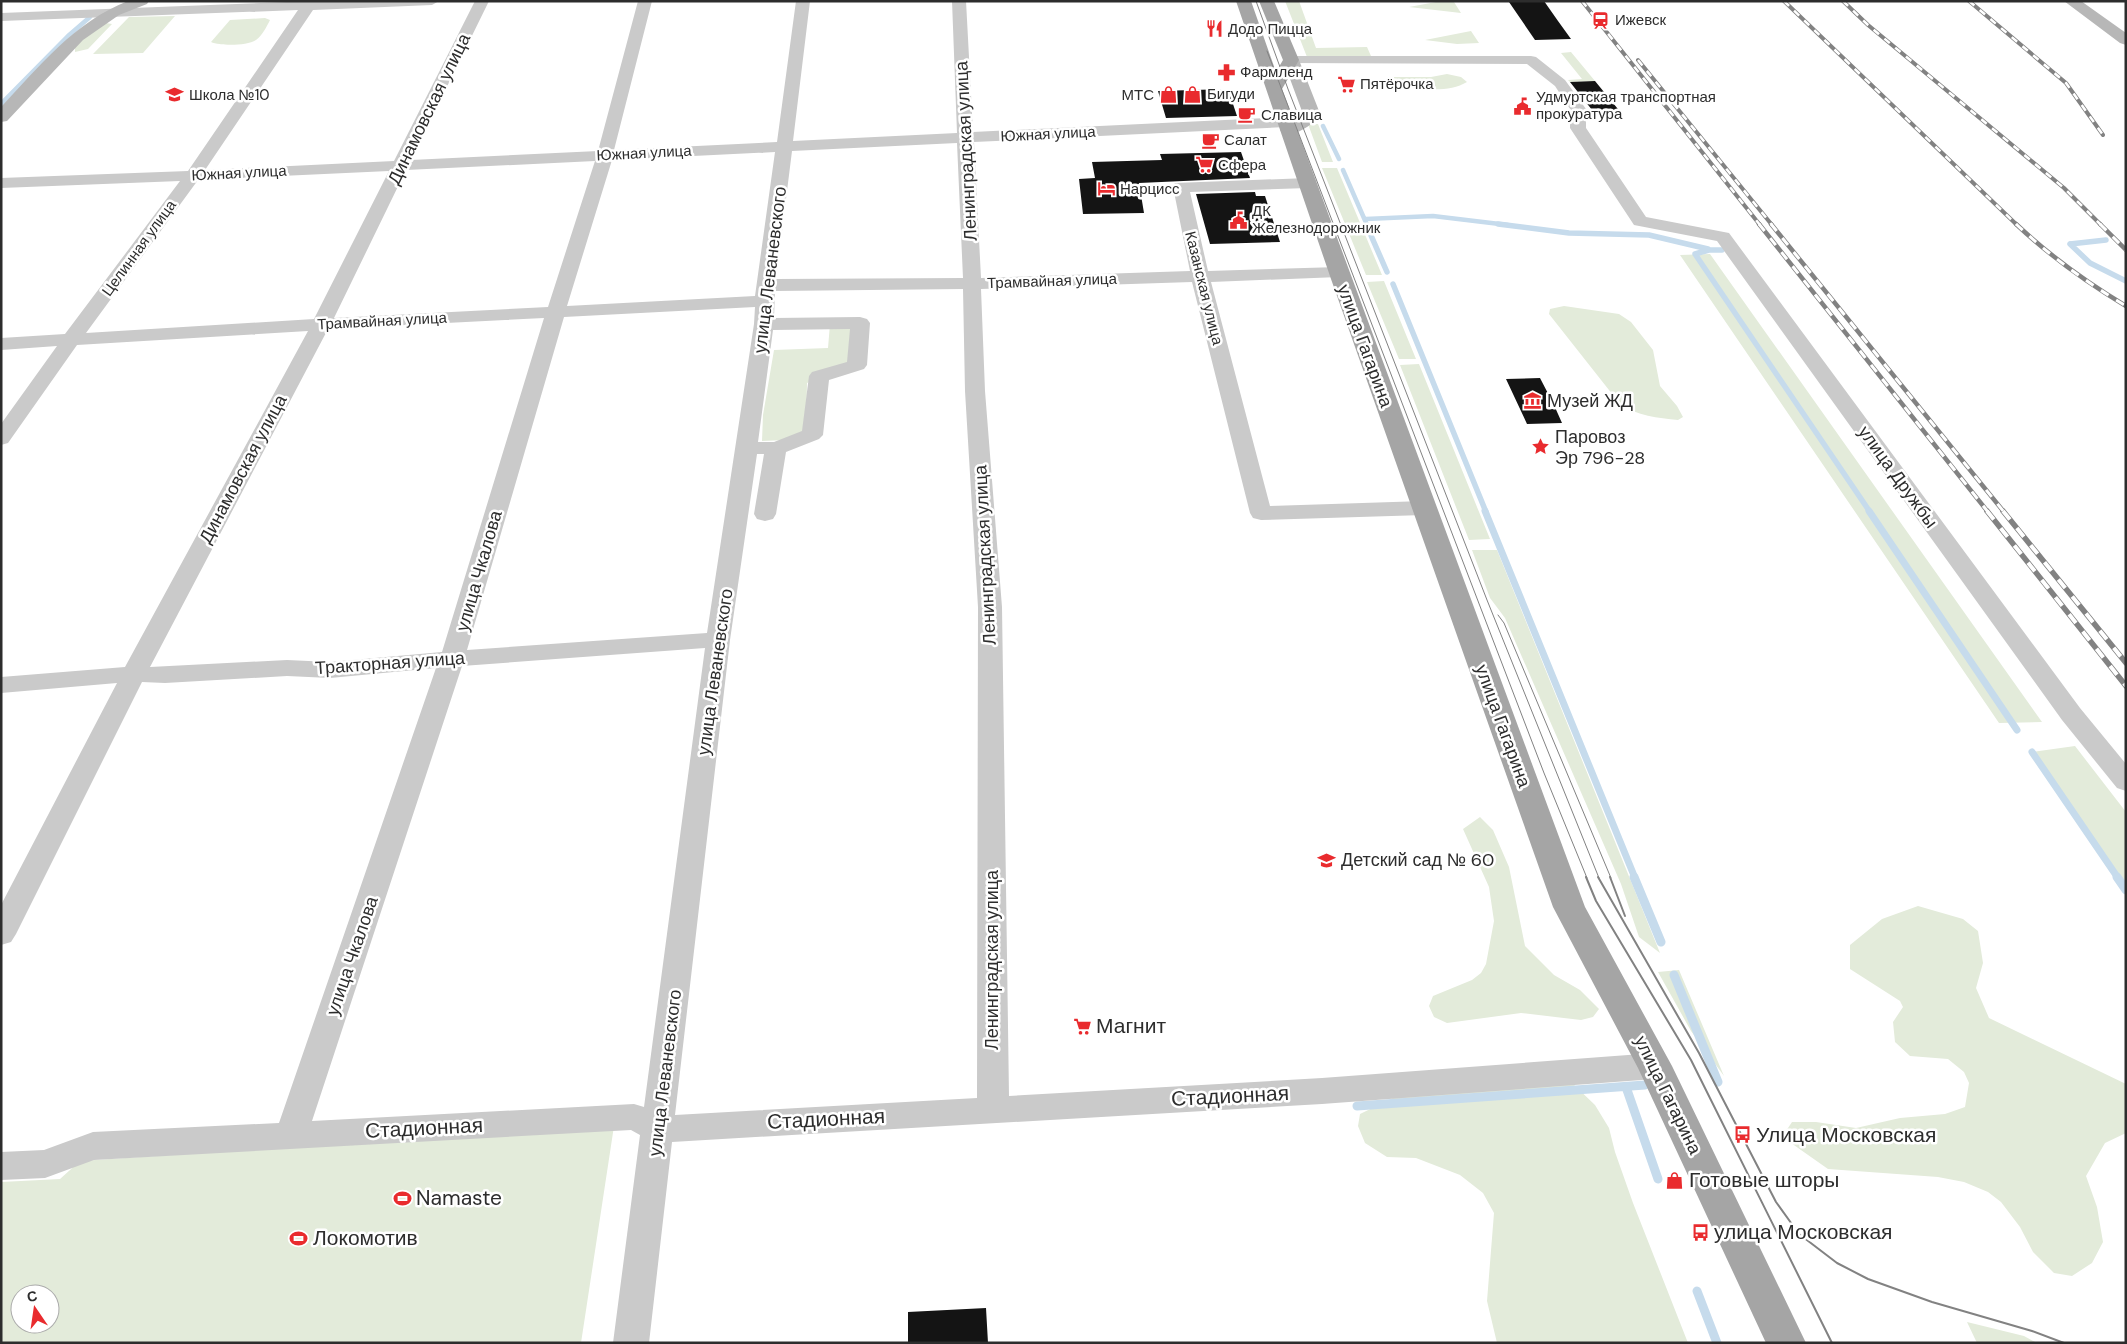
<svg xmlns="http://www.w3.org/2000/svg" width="2127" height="1344" font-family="'DM Sans',sans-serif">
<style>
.green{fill:#e3ebda;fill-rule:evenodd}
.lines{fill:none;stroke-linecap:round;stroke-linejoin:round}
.stream-far3{stroke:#c6dbec;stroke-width:4.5}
.stream-far2{stroke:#c6dbec;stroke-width:5.5}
.stream-far1{stroke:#c6dbec;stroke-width:7}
.stream{stroke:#c6dbec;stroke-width:9}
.building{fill:#141414}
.street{fill:#cacaca;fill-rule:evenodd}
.secondary{fill:#b7b7b7;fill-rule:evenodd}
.primary{fill:#a5a5a5;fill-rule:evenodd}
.tram-far1{stroke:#828282;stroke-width:1}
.tram{stroke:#828282;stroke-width:2}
.rail-far2-casing{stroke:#828282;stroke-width:4}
.rail-far1-casing{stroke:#828282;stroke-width:4.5}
.rail-casing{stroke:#828282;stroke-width:5.5}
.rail-far2{stroke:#fff;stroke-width:2.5;stroke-dasharray:7;stroke-linecap:butt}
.rail-far1{stroke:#fff;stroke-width:3;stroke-dasharray:9;stroke-linecap:butt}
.rail{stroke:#fff;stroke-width:4;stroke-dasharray:11;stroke-linecap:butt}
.labels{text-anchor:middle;stroke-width:5;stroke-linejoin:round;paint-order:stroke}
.far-poi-label{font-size:15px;fill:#2d2d2d;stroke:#fff;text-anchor:start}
.far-street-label{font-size:15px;fill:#2d2d2d;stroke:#fff}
.street-label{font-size:18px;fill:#2d2d2d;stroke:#fff}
.poi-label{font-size:18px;fill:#2d2d2d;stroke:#fff;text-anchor:start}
.near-poi-label{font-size:21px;fill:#2d2d2d;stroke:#fff;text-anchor:start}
.near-street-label{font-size:21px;fill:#2d2d2d;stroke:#fff}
</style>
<rect width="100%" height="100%" fill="#fff"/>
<path class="green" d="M 1285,1 L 1299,1 L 1316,48 L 1367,47 L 1371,56 L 1307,57 Z
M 1436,2 L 1454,2 L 1461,13 L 1409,7 Z
M 175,16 L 143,53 L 93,54 L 129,17 Z
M 265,18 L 270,20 C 267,26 262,36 256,40 C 246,46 221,46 211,42 L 230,20 Z
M 106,23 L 112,24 L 88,49 L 75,52 L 75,47 L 97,26 Z
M 1471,31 L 1479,43 L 1457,44 L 1425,40 Z
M 1571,52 L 1595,81 L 1570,82 L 1568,80 L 1582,79 L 1561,53 Z
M 1447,74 L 1461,77 L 1467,82 C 1447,94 1415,89 1394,83 L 1394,77 L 1431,77 Z
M 1308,124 L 1318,124 L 1333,162 L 1322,162 Z
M 1322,168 L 1337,168 L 1382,275 L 1366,275 Z
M 1710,254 L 2042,722 L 1999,723 L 1680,255 Z
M 1384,281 L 1416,359 L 1399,359 L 1367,282 Z
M 1564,306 L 1619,314 L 1631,322 L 1653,350 L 1660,386 L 1677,406 L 1683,417 L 1678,420 C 1658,418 1637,416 1620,404 L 1549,314 L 1550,309 Z
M 830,324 L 853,325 L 850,365 L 807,383 L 806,433 L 785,440 L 762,441 L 763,415 L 774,350 L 828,348 Z
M 1419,364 L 1490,539 L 1469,540 L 1400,365 Z
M 1472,550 L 1497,550 L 1660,953 L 1639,937 L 1621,884 L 1505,618 L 1490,598 Z
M 2075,746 L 2126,812 L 2126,890 L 2032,752 Z
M 1480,817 L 1493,830 L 1509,867 L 1525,946 L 1554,975 L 1580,990 L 1599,1009 L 1593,1017 L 1581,1020 L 1521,1013 L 1447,1023 L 1434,1017 L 1429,1006 L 1433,996 L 1472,980 L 1481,973 L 1486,964 L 1494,921 L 1489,887 L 1463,829 Z
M 1918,906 L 1963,919 L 1978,931 L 1983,963 L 1976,988 L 1989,1018 L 2126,1084 L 2126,1133 L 2105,1143 L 2086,1176 L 2097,1207 L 2103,1242 L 2092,1263 L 2072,1276 L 2054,1273 L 2033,1252 L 2020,1227 L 2001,1202 L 1988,1192 L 1964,1182 L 1938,1177 L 1828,1169 L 1791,1143 L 1786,1131 L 1792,1122 L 1816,1122 L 1856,1128 L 1900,1118 L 1945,1114 L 1965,1107 L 1969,1083 L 1964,1072 L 1948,1059 L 1910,1056 L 1895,1042 L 1893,1022 L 1903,1007 L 1900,1001 L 1850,969 L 1850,945 L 1882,919 Z
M 1679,970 L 1724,1076 L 1691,1031 L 1658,972 Z
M 1570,1081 L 1595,1105 L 1609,1128 L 1615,1152 L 1633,1203 L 1688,1343 L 1497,1343 L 1487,1301 L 1494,1213 L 1483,1193 L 1460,1175 L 1416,1158 L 1387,1157 L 1365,1143 L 1358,1126 L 1360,1114 L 1395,1097 Z
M 614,1126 L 581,1343 L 1,1343 L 1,1182 L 60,1179 L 80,1161 ZM 20,1294 L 50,1294 L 50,1324 L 20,1324 Z
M 1967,1322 L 2024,1336 L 2037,1343 L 1977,1343 Z"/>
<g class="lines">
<path class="stream-far3" d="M 1,104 L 68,36 L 90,17
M 1323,126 L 1339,159
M 1343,170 L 1367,225
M 1366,219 L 1433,216 L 1508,225"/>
<path class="stream-far2" d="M 1366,224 L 1387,272
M 1498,224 L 1569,233 L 1649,235 L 1708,249
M 2070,244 L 2090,263 L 2126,281
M 2070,244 L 2106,240
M 1722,250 L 1709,250 L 1695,254 L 1870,512
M 1393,284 L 1486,512"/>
<path class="stream-far1" d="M 1485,511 L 1635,878
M 1869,511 L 2017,730
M 2032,752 L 2118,878"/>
<path class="stream" d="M 1634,877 L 1661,942
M 2117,877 L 2126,890
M 1674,975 L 1718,1082
M 1626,1087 L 1658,1179
M 1357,1106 L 1645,1085
M 1697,1291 L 1717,1343"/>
</g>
<path class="building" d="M 1544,1 L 1558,21 L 1571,39 L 1535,40 L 1509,2 Z
M 1595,81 L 1622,114 L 1596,115 L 1570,82 Z
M 1228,89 L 1237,116 L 1166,118 L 1158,91 Z
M 1241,152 L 1250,178 L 1139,183 L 1144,213 L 1083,214 L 1079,179 L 1095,178 L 1092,162 L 1162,160 L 1160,154 Z
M 1255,192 L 1256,196 L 1265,196 L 1280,242 L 1210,244 L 1196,194 Z
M 1540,378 L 1554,405 L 1562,423 L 1527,424 L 1506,379 Z
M 986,1308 L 988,1343 L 908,1343 L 908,1312 Z"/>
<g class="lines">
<path class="street" d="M 314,1 L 439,1 L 432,5 L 313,10 L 205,170 L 394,161 L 475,1 L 489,1 L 411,160 L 598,151 L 638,1 L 652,1 L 614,150 L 777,142 L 796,1 L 810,1 L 793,141 L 957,133 L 952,1 L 966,1 L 973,132 L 1286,117 L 1292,119 L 1294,122 L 1292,125 L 1286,127 L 974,142 L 981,278 L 1190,271 L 1173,187 L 1175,183 L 1308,178 L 1314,179 L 1316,183 L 1314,187 L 1308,188 L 1190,192 L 1208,271 L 1339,267 L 1345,268 L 1348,272 L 1345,276 L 1339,277 L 1211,282 L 1270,506 L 1424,501 L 1432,503 L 1435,508 L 1432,513 L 1424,515 L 1261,520 L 1253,518 L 1250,513 L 1192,282 L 981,289 L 985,391 L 1002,607 L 1009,1096 L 1322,1078 L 1655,1053 L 1666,1057 L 1671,1066 L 1666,1075 L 1655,1079 L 1322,1104 L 672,1142 L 649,1343 L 613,1343 L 640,1135 L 631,1130 L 94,1160 L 45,1178 L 1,1180 L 1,1152 L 44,1150 L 93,1132 L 279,1123 L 436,668 L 330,678 L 287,676 L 165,683 L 142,682 L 16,934 L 11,942 L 1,945 L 1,905 L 117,683 L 1,693 L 1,677 L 125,667 L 308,331 L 77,345 L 8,443 L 1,445 L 1,424 L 57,346 L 1,350 L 1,338 L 65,334 L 180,181 L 1,188 L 1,178 L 188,171 L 298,10 L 1,21 L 1,13 ZM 957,143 L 963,278 L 776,279 L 792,151 ZM 775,152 L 755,296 L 567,306 L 612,160 ZM 595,161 L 548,307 L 334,318 L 406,170 ZM 389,171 L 314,319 L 86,333 L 198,180 ZM 963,289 L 965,391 L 978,607 L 977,1098 L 675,1115 L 730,640 L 757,454 L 764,454 L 754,514 L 757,519 L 765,521 L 773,519 L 776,514 L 786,452 L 819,439 L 823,435 L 829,380 L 864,369 L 867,365 L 870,323 L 867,319 L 860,317 L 774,318 L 775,291 ZM 755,307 L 754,324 L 707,633 L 467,650 L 564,317 ZM 544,318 L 442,652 L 330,662 L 287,660 L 150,667 L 328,329 ZM 850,329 L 847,362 L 812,372 L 809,376 L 802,431 L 774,442 L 758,442 L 773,330 ZM 705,648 L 644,1107 L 634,1104 L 312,1121 L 462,666 Z
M 1291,56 L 1531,56 L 1536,57 L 1565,80 L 1586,109 L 1586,128 L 1646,217 L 1729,233 L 2080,708 L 2126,764 L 2126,791 L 2117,788 L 2062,720 L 1717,241 L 1634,225 L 1570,128 L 1570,109 L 1555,86 L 1527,64 L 1286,63 L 1284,60 L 1286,57 Z"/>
<path class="secondary" d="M 128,1 L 149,1 L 147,4 L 119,15 L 83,40 L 7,121 L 1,122 L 1,107 C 40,66 74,22 128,1 Z
M 2064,1 L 2081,1 L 2126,33 L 2126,45 L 2120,43 Z
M 1291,55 L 1297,57 L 1299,60 L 1321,116 L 1318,120 C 1307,126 1296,137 1283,134 L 1280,130 L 1283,126 L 1303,114 L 1283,60 L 1285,57 Z"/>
<path class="primary" d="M 1236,1 L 1251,1 L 1276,72 L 1283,60 L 1259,1 L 1274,1 L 1299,60 L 1282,89 L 1585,907 L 1672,1066 L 1806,1343 L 1766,1343 L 1638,1068 L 1553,907 L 1331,279 Z"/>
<path class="tram-far1" d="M 1256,1 L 1288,89 L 1487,600 L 1599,878
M 1267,51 L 1544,773 L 1587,878
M 1498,615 L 1504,623 L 1611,878"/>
<path class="tram" d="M 1586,877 L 1596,901 L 1691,1060 L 1832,1343
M 1598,877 L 1699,1053 L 1776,1202 L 1799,1234 L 1837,1263 L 1868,1279 L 1932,1302 L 2032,1331 L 2064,1343
M 1610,877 L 1625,916"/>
<defs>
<path id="rail-far2" d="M 1582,1 L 1760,225
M 1784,1 L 2017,225
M 1843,1 L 1868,25 L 2064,188 L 2101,225
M 1969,1 L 2066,83 L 2103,135
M 1638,60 L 1772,225"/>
<path id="rail-far1" d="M 1759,224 L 1988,512
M 1771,224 L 2004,512
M 2016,224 C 2050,256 2086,282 2126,306
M 2100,224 L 2126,250"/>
<path id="rail" d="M 1987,511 L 2126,686
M 2003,511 L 2126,663"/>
</defs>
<use href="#rail-far2" class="rail-far2-casing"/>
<use href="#rail-far1" class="rail-far1-casing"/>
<use href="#rail" class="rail-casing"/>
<use href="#rail-far2" class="rail-far2"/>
<use href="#rail-far1" class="rail-far1"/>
<use href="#rail" class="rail"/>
</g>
<defs>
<symbol id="station-bare" viewBox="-9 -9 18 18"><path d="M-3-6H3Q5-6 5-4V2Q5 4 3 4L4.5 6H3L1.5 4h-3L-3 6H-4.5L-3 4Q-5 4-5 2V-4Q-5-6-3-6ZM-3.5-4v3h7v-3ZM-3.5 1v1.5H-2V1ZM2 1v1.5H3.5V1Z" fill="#e92b2e" stroke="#fff" stroke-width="2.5" paint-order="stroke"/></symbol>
<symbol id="restaurant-bare" viewBox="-9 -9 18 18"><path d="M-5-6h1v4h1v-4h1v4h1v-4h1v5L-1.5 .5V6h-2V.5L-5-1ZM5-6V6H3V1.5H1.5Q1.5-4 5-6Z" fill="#e92b2e" stroke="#fff" stroke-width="2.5" paint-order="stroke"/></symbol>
<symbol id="pharmacy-bare" viewBox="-9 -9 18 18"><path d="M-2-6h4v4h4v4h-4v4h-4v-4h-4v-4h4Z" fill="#e92b2e" stroke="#fff" stroke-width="2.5" paint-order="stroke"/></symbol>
<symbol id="supermarket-bare" viewBox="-9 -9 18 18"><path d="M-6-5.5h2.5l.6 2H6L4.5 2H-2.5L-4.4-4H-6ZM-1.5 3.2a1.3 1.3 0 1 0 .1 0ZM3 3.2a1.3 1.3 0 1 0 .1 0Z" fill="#e92b2e" stroke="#fff" stroke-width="2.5" paint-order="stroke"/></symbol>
<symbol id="shop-bare" viewBox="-9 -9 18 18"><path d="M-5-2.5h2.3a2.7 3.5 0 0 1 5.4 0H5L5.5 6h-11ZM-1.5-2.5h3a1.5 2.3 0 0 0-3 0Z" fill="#e92b2e" stroke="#fff" stroke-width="2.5" paint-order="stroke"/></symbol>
<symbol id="school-bare" viewBox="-9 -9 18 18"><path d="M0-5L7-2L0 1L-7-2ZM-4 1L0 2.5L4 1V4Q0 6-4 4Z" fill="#e92b2e" stroke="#fff" stroke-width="2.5" paint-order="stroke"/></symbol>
<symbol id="civic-bare" viewBox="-9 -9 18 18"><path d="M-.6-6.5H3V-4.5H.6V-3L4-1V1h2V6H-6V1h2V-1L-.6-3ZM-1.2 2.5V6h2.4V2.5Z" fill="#e92b2e" stroke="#fff" stroke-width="2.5" paint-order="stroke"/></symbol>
<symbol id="cafe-bare" viewBox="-9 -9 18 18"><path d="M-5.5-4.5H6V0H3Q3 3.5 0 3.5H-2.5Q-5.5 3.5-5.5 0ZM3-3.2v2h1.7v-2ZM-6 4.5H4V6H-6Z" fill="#e92b2e" stroke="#fff" stroke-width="2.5" paint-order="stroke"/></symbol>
<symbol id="hotel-bare" viewBox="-9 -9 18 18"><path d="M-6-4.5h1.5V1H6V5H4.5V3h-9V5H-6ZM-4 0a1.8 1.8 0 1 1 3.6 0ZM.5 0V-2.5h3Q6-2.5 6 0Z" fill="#e92b2e" stroke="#fff" stroke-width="2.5" paint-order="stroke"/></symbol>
<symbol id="museum-bare" viewBox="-9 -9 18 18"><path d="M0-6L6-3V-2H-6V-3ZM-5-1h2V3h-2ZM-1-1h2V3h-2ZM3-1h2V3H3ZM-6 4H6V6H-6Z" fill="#e92b2e" stroke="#fff" stroke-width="2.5" paint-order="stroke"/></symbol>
<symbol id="sight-bare" viewBox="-9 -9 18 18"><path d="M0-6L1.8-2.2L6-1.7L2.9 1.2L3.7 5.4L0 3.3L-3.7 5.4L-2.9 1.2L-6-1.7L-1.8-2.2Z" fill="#e92b2e" stroke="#fff" stroke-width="2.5" paint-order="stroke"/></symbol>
<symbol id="bus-bare" viewBox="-9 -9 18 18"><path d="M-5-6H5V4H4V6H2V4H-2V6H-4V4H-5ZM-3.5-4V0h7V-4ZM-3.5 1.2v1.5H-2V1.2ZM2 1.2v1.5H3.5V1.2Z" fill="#e92b2e" stroke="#fff" stroke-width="2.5" paint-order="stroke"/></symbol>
<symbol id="stadium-bare" viewBox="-9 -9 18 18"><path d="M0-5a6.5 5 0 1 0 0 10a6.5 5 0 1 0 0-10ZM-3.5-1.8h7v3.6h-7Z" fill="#e92b2e" stroke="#fff" stroke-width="2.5" paint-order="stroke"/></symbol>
</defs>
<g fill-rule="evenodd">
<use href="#station-bare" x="1588" y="8" width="25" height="25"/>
<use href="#restaurant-bare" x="1202" y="16" width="25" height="25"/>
<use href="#pharmacy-bare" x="1214" y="60" width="25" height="25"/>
<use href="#supermarket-bare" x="1334" y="72" width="25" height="25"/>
<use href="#shop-bare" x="1180" y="82" width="25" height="25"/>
<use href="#school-bare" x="162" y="82" width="25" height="25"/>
<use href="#shop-bare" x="1156" y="82" width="25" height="25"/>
<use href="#civic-bare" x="1510" y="94" width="25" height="25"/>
<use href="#cafe-bare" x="1234" y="102" width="25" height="25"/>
<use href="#cafe-bare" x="1198" y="128" width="25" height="25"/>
<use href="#supermarket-bare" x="1192" y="152" width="25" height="25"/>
<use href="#hotel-bare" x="1094" y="176" width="25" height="25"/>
<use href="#civic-bare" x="1226" y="208" width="25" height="25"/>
<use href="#museum-bare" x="1520" y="388" width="25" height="25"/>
<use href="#sight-bare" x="1528" y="434" width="25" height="25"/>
<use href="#school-bare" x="1314" y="848" width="25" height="25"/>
<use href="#supermarket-bare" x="1070" y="1014" width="25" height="25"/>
<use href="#bus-bare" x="1730" y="1122" width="25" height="25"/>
<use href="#shop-bare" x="1662" y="1168" width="25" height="25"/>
<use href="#stadium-bare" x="390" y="1186" width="25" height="25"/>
<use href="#bus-bare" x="1688" y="1220" width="25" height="25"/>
<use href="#stadium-bare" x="286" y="1226" width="25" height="25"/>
</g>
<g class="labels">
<g class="far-poi-label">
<text x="1615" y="25">Ижевск</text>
<text x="1228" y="34">Додо Пицца</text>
<text x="1240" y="77">Фармленд</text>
<text x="1360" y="89">Пятёрочка</text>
<text x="1207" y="99">Бигуди</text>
<text x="189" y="100">Школа №10</text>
<text x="1154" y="100" text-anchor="end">МТС</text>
<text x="1536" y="102">Удмуртская транспортная<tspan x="1536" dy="17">прокуратура</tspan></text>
<text x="1261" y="120">Славица</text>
<text x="1224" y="145">Салат</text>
<text x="1218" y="170">Сфера</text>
<text x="1120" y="194">Нарцисс</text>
<text x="1252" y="216">ДК<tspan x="1252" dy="17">Железнодорожник</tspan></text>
</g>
<g class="far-street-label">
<text transform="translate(1048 134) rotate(-3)" y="5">Южная улица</text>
<text transform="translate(644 153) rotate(-3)" y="5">Южная улица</text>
<text transform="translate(239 173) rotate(-3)" y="5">Южная улица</text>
<text transform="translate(139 248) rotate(-54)" y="5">Целинная улица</text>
<text transform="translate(1052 281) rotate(-2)" y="5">Трамвайная улица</text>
<text transform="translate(1204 288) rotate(76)" y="5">Казанская улица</text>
<text transform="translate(382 321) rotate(-3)" y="5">Трамвайная улица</text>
</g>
<g class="street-label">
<text transform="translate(429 109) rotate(-64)" y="6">Динамовская улица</text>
<text transform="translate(966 151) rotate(-93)" y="6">Ленинградская улица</text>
<text transform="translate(770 270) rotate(-83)" y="6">улица Леваневского</text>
<text transform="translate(1365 346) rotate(70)" y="6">улица Гагарина</text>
<text transform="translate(243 469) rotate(-62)" y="6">Динамовская улица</text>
<text transform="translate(1898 477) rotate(54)" y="6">улица Дружбы</text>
<text transform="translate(985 555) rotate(-93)" y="6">Ленинградская улица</text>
<text transform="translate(479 571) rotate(-74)" y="6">улица Чкалова</text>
<text transform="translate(390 663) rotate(-4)" y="6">Тракторная улица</text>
<text transform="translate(715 672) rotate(-82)" y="6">улица Леваневского</text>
<text transform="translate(1503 726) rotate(70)" y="6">улица Гагарина</text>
<text transform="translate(352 956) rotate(-71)" y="6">улица Чкалова</text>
<text transform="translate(992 960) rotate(-90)" y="6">Ленинградская улица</text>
<text transform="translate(665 1073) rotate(-83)" y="6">улица Леваневского</text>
<text transform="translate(1668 1095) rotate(64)" y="6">улица Гагарина</text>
</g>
<g class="poi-label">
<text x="1547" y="407">Музей ЖД</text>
<text x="1555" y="443">Паровоз<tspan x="1555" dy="21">Эр 796-28</tspan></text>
<text x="1341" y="866">Детский сад № 60</text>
</g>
<g class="near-poi-label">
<text x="1096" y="1033">Магнит</text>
<text x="1756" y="1142">Улица Московская</text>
<text x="1689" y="1187">Готовые шторы</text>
<text x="416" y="1205">Namaste</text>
<text x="1714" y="1239">улица Московская</text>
<text x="313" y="1245">Локомотив</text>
</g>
<g class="near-street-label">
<text transform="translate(1230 1096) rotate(-3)" y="7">Стадионная</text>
<text transform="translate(826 1119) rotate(-3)" y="7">Стадионная</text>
<text transform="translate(424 1128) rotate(-3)" y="7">Стадионная</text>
</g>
</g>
<rect width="2127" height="1344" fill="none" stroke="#2d2d2d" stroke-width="5"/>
<g transform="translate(35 1309) rotate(347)"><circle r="24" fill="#ffffff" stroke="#ababab"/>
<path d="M0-4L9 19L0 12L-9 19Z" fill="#e92b2e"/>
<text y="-8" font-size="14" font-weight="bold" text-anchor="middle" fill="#2d2d2d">С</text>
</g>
</svg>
